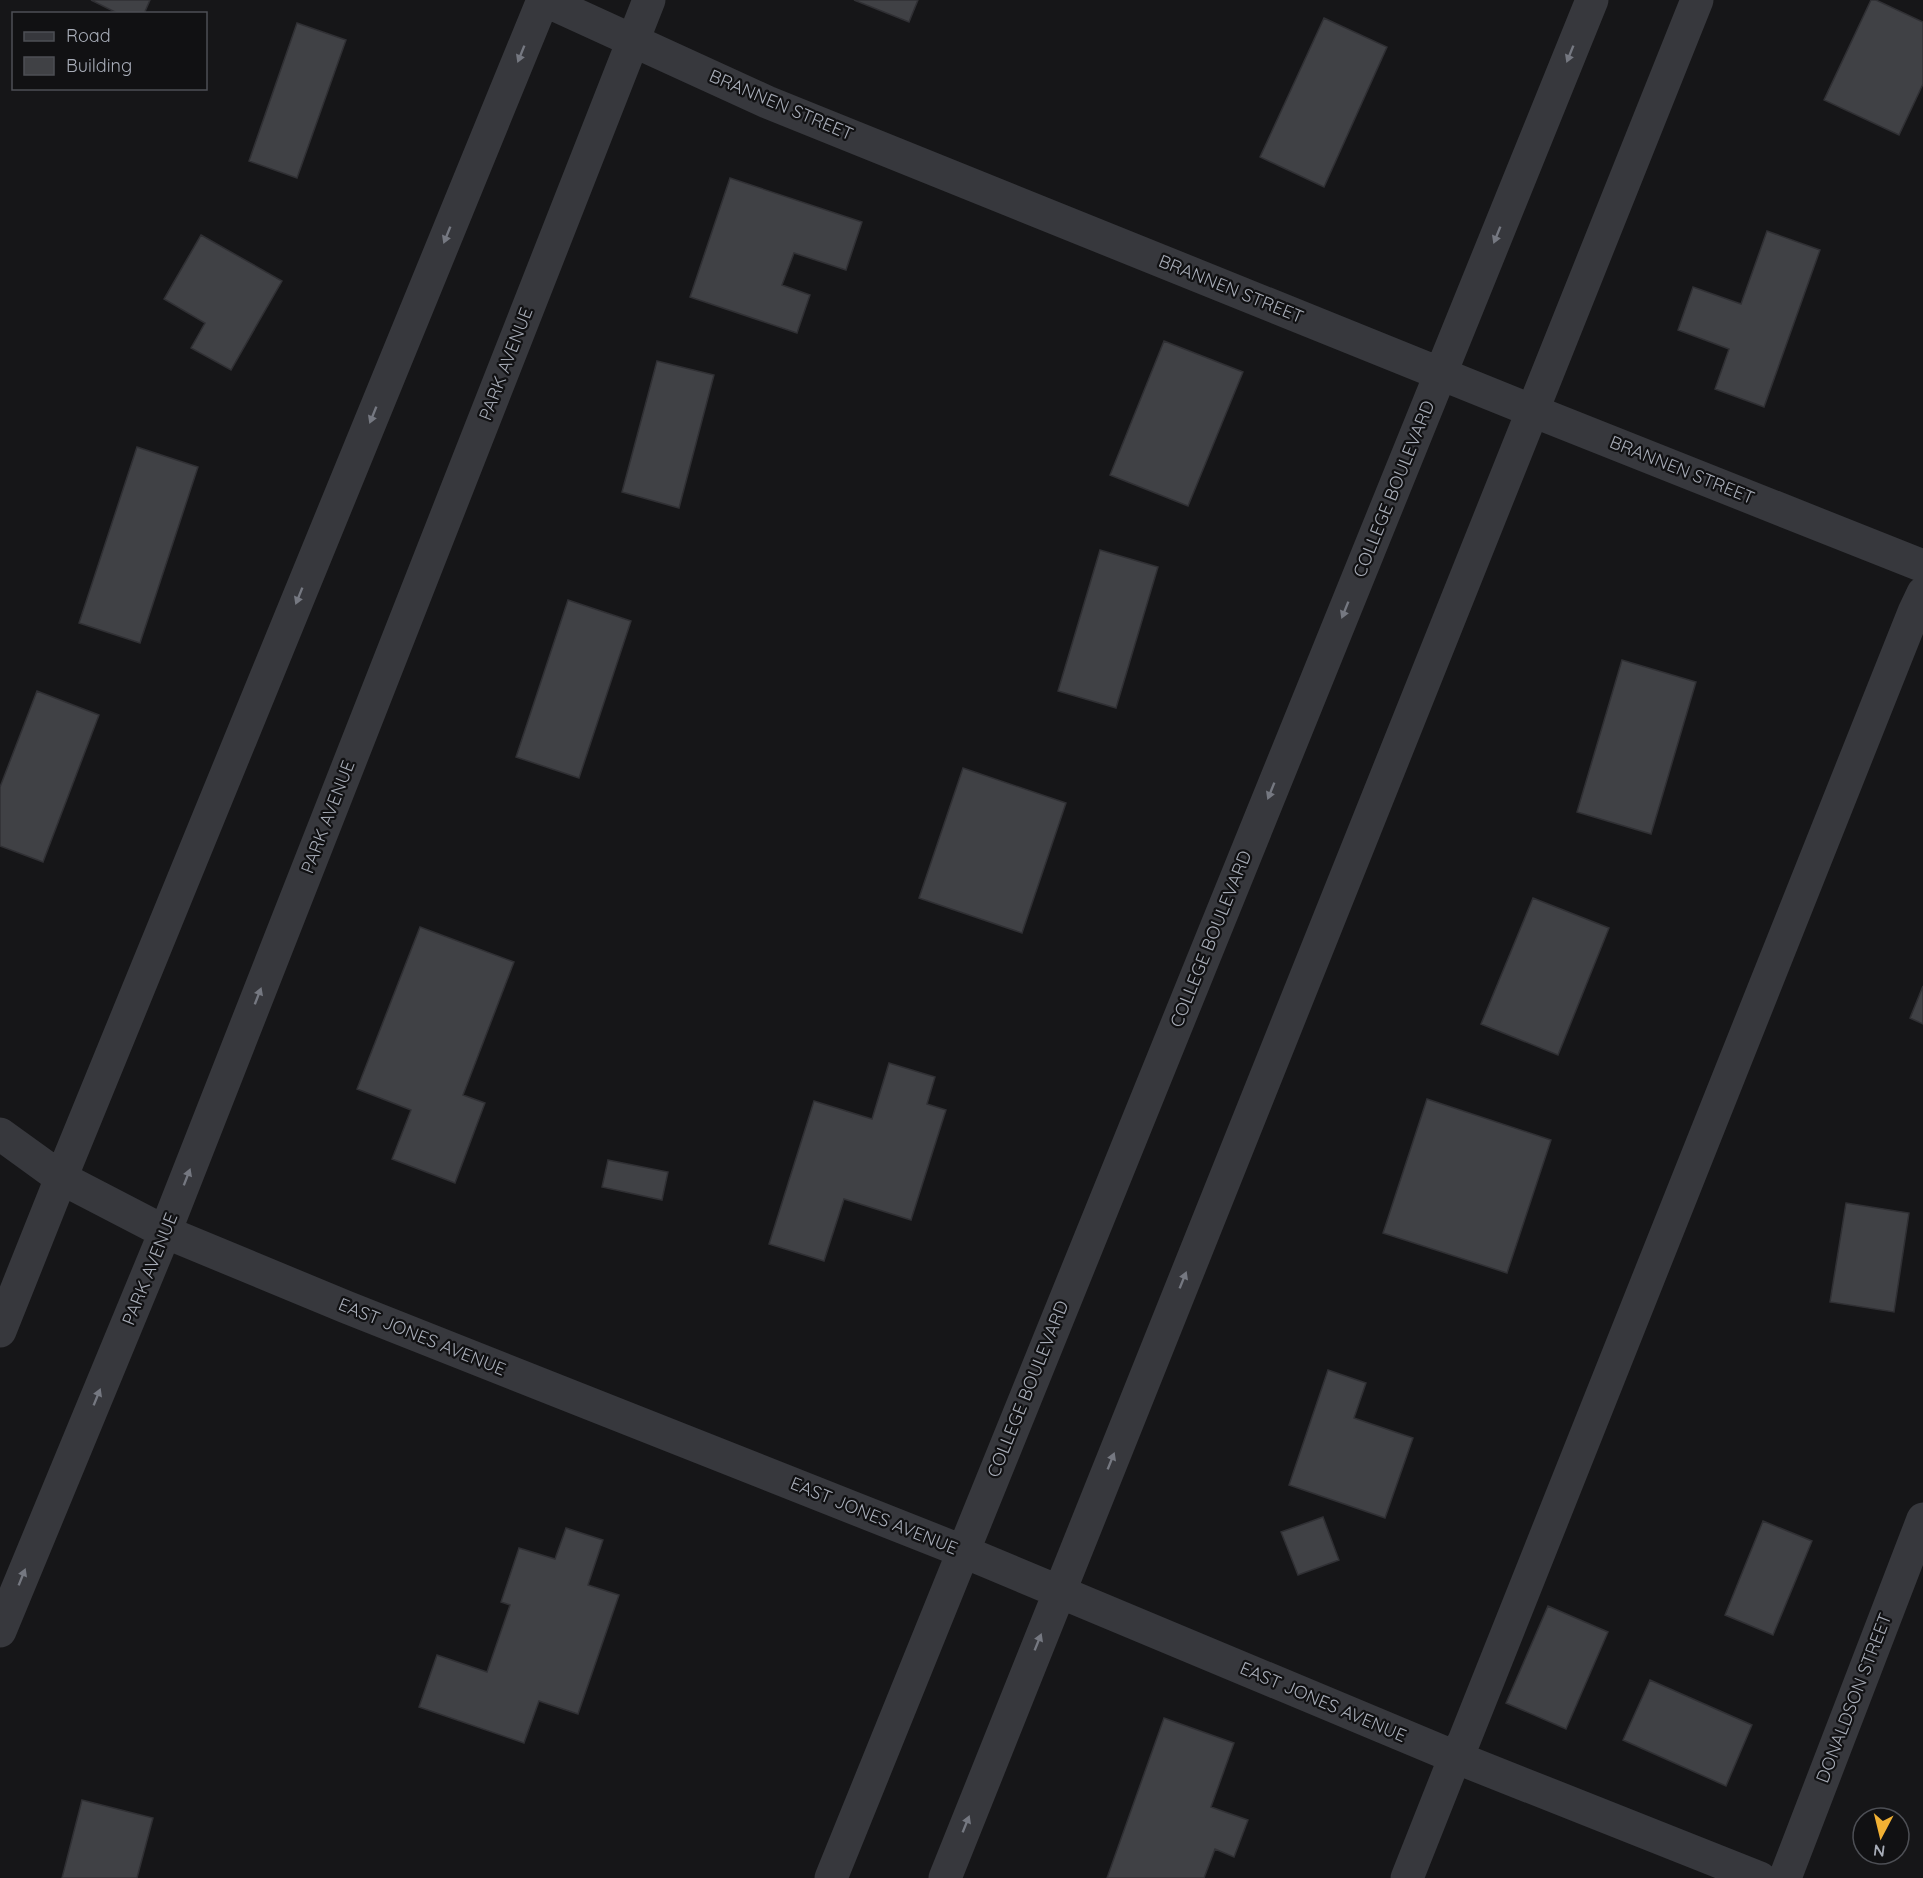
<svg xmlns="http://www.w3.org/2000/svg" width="1923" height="1878" font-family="Quicksand,sans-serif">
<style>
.building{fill:#404145;stroke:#303034;stroke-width:1.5}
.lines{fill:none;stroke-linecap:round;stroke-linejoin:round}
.minor{stroke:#37383d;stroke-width:33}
.oneway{fill:#757881}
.labels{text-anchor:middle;stroke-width:4.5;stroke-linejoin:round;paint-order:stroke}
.street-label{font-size:18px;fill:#a8adb8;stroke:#111113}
</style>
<rect width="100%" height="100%" fill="#161618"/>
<path class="building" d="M 91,0 L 150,0 L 144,14 L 119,14 Z
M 854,0 L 918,0 L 909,22 Z
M 1871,0 L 1876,0 L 1923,22 L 1923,84 L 1899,135 L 1824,100 Z
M 1324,18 L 1387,47 L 1324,187 L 1260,157 Z
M 297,23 L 346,40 L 297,178 L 249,161 Z
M 730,178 L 862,222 L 846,270 L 794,253 L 782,285 L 810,295 L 797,333 L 690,297 Z
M 1767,231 L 1820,250 L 1764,407 L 1715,389 L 1729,349 L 1678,330 L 1693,287 L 1741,304 Z
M 201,235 L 282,281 L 231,370 L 191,348 L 205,323 L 164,299 Z
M 1164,341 L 1243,372 L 1188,506 L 1110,475 Z
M 657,361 L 714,375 L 679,508 L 622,492 Z
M 137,447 L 198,467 L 140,643 L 79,623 Z
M 1100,550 L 1158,567 L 1116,708 L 1058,691 Z
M 568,600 L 631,621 L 579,778 L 516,757 Z
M 1622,660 L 1696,682 L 1651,834 L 1577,812 Z
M 37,691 L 99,715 L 43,862 L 0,846 L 0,787 Z
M 963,768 L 1066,803 L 1022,933 L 919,898 Z
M 1533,898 L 1609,928 L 1558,1055 L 1481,1024 Z
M 420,927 L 514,962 L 463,1095 L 485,1103 L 455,1183 L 392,1159 L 411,1110 L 357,1089 Z
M 1923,986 L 1923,1024 L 1910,1018 Z
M 889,1063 L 935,1077 L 927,1104 L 946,1110 L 911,1220 L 844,1199 L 824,1261 L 769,1244 L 814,1101 L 872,1119 Z
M 1427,1099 L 1551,1140 L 1507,1273 L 1383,1233 Z
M 608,1160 L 668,1172 L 662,1200 L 602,1187 Z
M 1846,1203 L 1909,1213 L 1894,1312 L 1830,1302 Z
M 1328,1370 L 1366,1383 L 1354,1418 L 1413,1438 L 1385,1518 L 1289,1485 Z
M 1323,1517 L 1339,1560 L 1298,1575 L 1281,1532 Z
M 1763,1521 L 1812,1541 L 1773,1635 L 1725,1615 Z
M 566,1528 L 603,1540 L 588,1585 L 619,1595 L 578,1714 L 539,1701 L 524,1743 L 419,1707 L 437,1655 L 487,1672 L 510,1605 L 501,1602 L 519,1548 L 555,1559 Z
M 1548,1606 L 1608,1632 L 1566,1729 L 1506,1703 Z
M 1650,1680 L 1752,1725 L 1726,1786 L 1623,1740 Z
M 1164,1718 L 1234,1743 L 1211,1807 L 1248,1820 L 1234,1857 L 1215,1849 L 1204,1878 L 1107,1878 Z
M 82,1800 L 153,1818 L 137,1878 L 62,1878 Z"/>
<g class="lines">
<path class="minor" d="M 544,0 L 767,102 L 1533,411 L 1923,566
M 0,1134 L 61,1178 L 165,1232 L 346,1307 L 962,1551 L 1455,1757 L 1760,1878
M 0,1331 L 61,1178 L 543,0
M 0,1631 L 165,1232 L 649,0
M 831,1878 L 1592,0
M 945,1878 L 1697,0
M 1407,1878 L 1455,1757 L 1464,1741 L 1914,612 L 1923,593
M 1785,1878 L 1923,1519"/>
</g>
<defs><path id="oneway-solid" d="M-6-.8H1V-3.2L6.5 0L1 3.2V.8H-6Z" transform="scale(1.5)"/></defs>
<g class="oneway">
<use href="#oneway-solid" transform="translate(521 54) rotate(112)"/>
<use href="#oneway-solid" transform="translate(1570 54) rotate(112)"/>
<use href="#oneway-solid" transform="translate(447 235) rotate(112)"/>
<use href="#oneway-solid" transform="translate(1497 235) rotate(112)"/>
<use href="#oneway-solid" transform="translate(373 415) rotate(112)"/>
<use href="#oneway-solid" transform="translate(299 596) rotate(112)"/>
<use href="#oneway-solid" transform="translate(1345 610) rotate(112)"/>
<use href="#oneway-solid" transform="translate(1271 791) rotate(112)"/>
<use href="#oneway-solid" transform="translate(258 996) rotate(-69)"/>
<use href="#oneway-solid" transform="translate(187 1177) rotate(-69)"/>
<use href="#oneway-solid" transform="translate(1183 1280) rotate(-68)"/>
<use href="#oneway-solid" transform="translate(97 1397) rotate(-68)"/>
<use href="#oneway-solid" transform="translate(1111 1461) rotate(-68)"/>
<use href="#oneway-solid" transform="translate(22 1577) rotate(-68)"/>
<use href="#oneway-solid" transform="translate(1038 1642) rotate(-68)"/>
<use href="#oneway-solid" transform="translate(966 1824) rotate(-68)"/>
</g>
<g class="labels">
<g class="street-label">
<text transform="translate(781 105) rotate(23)" y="6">BRANNEN STREET</text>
<text transform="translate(1231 289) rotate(22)" y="6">BRANNEN STREET</text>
<text transform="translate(506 364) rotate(-69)" y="6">PARK AVENUE</text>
<text transform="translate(1682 470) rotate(22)" y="6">BRANNEN STREET</text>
<text transform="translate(1394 489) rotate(-68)" y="6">COLLEGE BOULEVARD</text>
<text transform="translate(328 817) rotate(-69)" y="6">PARK AVENUE</text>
<text transform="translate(1211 939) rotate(-68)" y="6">COLLEGE BOULEVARD</text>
<text transform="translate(150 1269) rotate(-68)" y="6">PARK AVENUE</text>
<text transform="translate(422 1337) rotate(22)" y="6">EAST JONES AVENUE</text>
<text transform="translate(1028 1389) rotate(-68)" y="6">COLLEGE BOULEVARD</text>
<text transform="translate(874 1516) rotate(22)" y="6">EAST JONES AVENUE</text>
<text transform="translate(1854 1698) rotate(-69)" y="6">DONALDSON STREET</text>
<text transform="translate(1323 1702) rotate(23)" y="6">EAST JONES AVENUE</text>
</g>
</g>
<rect x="12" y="12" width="195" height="78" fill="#111113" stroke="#4d4f55" stroke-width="1.5"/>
<rect x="24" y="32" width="30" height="9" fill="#37383d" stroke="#4d4f55" stroke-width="1.5"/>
<text x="66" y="42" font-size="18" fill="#a8adb8">Road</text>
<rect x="24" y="57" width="30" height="18" fill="#404145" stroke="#4d4f55" stroke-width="1.5"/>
<text x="66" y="72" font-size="18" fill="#a8adb8">Building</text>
<g transform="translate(1881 1836) rotate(187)"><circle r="28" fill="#111113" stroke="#4d4f55" stroke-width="1.5"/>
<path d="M0-4.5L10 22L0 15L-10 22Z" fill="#f2b134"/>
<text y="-9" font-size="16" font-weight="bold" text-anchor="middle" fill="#a8adb8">N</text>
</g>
</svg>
